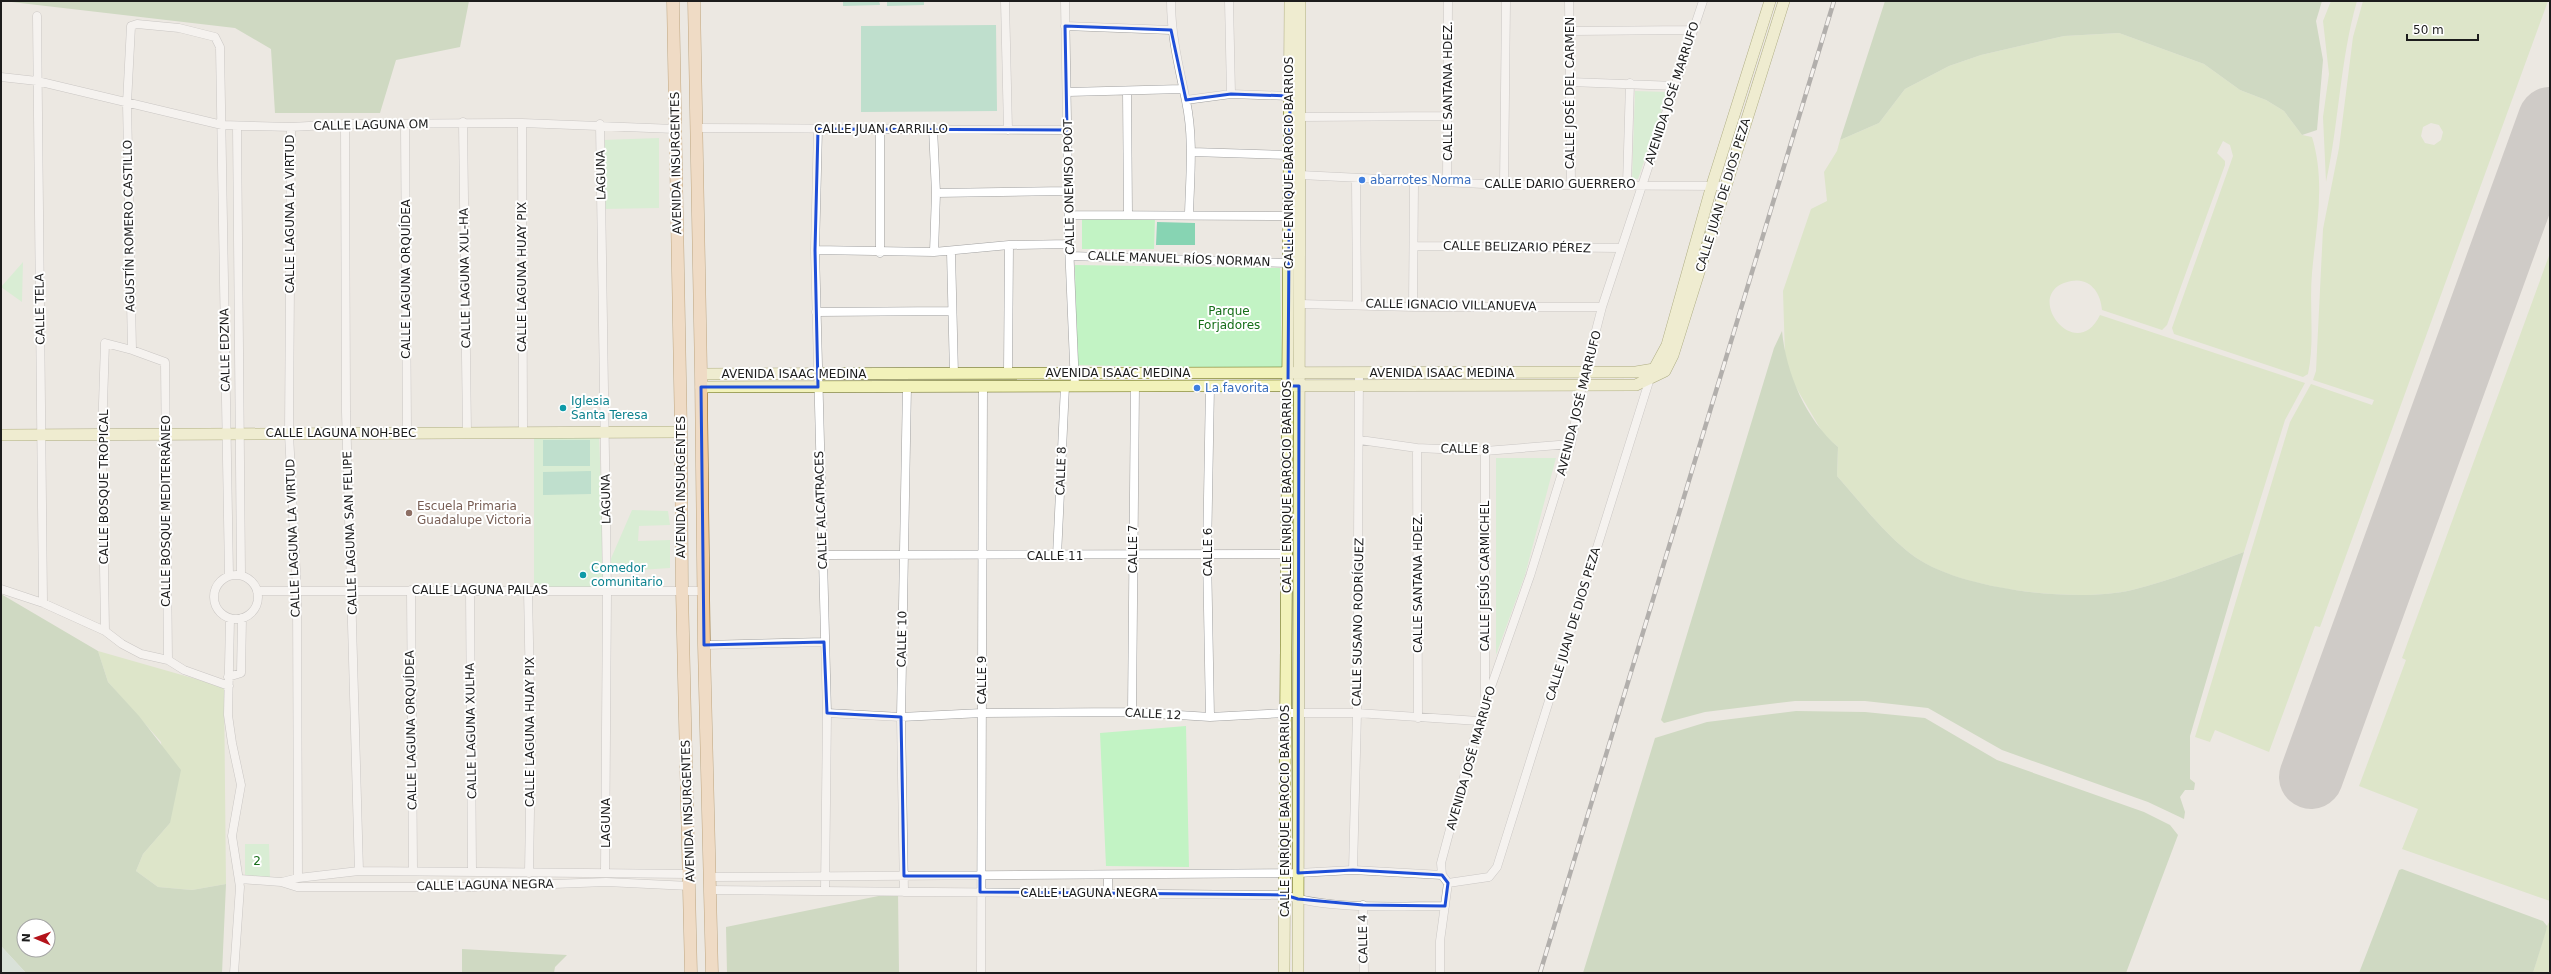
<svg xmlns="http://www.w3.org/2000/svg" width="2551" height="974" font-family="'DejaVu Sans',sans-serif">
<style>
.grass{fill:#c9e2ac;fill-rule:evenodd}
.forest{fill:#aac89b;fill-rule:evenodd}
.wetland{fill:#c1d9cd}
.park{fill:#c2f3c4}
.pitch{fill:#87d4b3}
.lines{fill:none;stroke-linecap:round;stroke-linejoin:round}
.runway{stroke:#aba9a6;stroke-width:64}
.street-casing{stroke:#a0a0a0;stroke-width:9}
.secondary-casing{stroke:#61660f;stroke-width:12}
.primary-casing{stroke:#85590e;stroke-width:13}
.street{stroke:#fff;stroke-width:8}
.secondary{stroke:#f2f2ba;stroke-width:11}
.primary{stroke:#f2cca2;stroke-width:12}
.rail-casing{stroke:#6a6a6a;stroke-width:4.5}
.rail{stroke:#fff;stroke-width:3;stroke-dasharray:9;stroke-linecap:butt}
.marked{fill:none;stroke:#1d4ed8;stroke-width:3;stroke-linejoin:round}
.shop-dot{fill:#3f7fe0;stroke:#fff;stroke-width:1.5}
.culture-dot{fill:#0f9aa8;stroke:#fff;stroke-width:1.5}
.education-dot{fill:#8d6e63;stroke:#fff;stroke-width:1.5}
.labels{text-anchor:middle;stroke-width:4;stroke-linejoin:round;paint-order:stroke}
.street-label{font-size:12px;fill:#1c1c1c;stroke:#fff}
.shop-label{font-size:12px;fill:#366cbe;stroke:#fff;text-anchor:start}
.park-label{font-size:12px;fill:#166e19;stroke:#fff}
.culture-label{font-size:12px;fill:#0d838f;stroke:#fff;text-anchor:start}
.education-label{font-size:12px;fill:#785e54;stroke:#fff;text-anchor:start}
</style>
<rect width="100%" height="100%" fill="#ece8e2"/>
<path class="grass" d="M 2331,1 L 2357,1 C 2340,60 2339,123 2326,182 L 2323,117 L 2329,74 L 2323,21 Z
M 2363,1 L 2548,1 L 2320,627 L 2315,626 L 2269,752 L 2215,730 L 2210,742 L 2195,737 L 2290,422 L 2311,384 L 2372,405 L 2374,400 L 2313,380 L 2316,371 L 2323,229 L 2339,148 L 2353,37 ZM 2431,123 L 2439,125 L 2443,132 L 2441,140 L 2434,145 L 2425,143 L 2421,136 L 2423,127 Z
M 2119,33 L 2204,64 L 2240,90 L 2266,100 L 2284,111 L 2302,135 L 2312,137 C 2326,183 2316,227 2312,273 C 2309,306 2315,342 2308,374 L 2303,377 L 2174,334 L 2172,328 L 2233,156 L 2230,145 L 2223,141 L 2217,153 L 2225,161 L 2225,165 L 2167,325 L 2162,330 L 2102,310 C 2101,293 2090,277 2071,281 C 2019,291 2075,367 2100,315 L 2305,383 L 2285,420 L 2244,552 C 2208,565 2170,581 2132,590 C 2078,603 1960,590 1915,557 C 1885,535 1862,504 1837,476 L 1838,447 L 1824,435 L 1794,384 L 1785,357 L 1783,291 L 1811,209 L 1827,201 L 1824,172 L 1837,151 L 1840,140 L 1879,123 L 1905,89 L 1949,66 L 1981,55 L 2064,36 Z
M 2550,253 L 2550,901 L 2402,849 L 2418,809 L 2359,786 L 2406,660 L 2402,658 Z
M 98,651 L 224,687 L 226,884 L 192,890 L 158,887 L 136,871 L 143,854 L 170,823 L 161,742 L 108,682 Z
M 2550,920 L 2550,973 L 2533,973 L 2547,926 Z"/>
<path class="forest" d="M 3,1 L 469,1 L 460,47 L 396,60 L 380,113 L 275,113 L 271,49 L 235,28 Z
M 1885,1 L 2322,1 L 2316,21 L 2323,60 L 2317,130 L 2302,135 L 2284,111 L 2266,100 L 2240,90 L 2204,64 L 2119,33 L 2064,36 L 1981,55 L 1949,66 L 1905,89 L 1879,123 L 1840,140 Z
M 1782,331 C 1786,373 1806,420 1838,447 L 1837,476 C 1862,504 1885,535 1915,557 C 1962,590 2077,603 2132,590 C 2170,581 2208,565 2244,552 L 2190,736 L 2190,779 L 2195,783 L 2194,790 L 2185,790 L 2180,797 L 2185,812 L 2184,819 L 2148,802 L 2002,750 L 1928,708 L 1865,701 L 1795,701 L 1705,712 L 1664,723 L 1661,720 L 1774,348 Z
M 1,594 L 98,651 L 108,682 L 139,716 L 181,770 L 170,823 L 143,854 L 136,871 L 158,887 L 192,890 L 226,884 L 222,973 L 26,973 L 1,946 ZM 24,926 L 48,926 L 48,950 L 24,950 Z
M 1796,711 L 1865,712 L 1925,718 L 1997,760 L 2144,812 L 2170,825 L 2178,835 L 2126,973 L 1583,973 L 1655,738 L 1707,722 Z
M 2402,869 L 2543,921 L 2547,926 L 2546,931 L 2533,973 L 2359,973 L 2399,870 Z
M 898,892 L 899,973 L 727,973 L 726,927 Z
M 462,949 L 567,955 L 555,967 L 554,973 L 462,973 Z"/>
<path class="wetland" d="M 1,946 L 26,973 L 1,973 Z"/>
<path class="park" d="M 1635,91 L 1668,92 L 1638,179 L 1632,179 Z
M 659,138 L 659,208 L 604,209 L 603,140 Z
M 1082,217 L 1155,218 L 1154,249 L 1082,249 Z
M 23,262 L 22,302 L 1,287 Z
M 1075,265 L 1280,268 L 1282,370 L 1076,365 Z
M 599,434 L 605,590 L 534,589 L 534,436 Z
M 1496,458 L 1556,458 L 1525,575 L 1496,655 Z
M 632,510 L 668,511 L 670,525 L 639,526 L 638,541 L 670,540 L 670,568 L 625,571 L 625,563 L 609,563 Z
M 1186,726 L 1189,867 L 1106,866 L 1100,733 Z
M 245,844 L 269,844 L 270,878 L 245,877 Z"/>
<path class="pitch" d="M 843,1 L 879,1 L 880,5 L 843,6 Z
M 887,1 L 924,1 L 924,5 L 887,6 Z
M 996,25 L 997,111 L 861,112 L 861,26 Z
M 1157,222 L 1195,223 L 1195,245 L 1156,245 Z
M 543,440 L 590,440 L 590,466 L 543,466 Z
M 591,471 L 591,494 L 543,495 L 543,472 Z"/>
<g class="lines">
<path class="runway" d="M 2311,777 L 2550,119"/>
<defs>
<path id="street" d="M 1005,1 L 1008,130
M 1065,1 L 1069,244 L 1075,386
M 1171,1 C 1171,36 1179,67 1186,101 C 1194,138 1190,177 1189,214
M 1229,1 L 1231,94
M 1569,1 L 1571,184
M 37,16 L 43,603
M 1065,26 L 1171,30
M 1571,31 L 1693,30
M 1,77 L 37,81 L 222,125 L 291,127 L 345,124 L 522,123 L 675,129
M 1570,82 L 1676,86
M 1127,91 L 1128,215
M 1068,92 L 1182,89
M 1186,100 L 1231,94 L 1290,96
M 1300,117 L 1449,116
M 463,122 L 467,433
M 522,123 L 523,432
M 345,124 L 346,412 L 359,871
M 405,124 L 407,433
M 600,124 L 607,592 L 605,873
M 237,126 L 241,575
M 291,127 L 289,434 L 297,591 L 298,878
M 695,128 L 1067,130
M 933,128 L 936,193 L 934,252
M 818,129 L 815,250 L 827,713 L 825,891
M 1192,152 L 1290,155
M 1300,175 L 1504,185 L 1725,186
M 1356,179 L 1357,304
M 1447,182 L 1448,1
M 1504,185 L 1506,1
M 1627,185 L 1630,83
M 936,193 L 1068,191
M 1070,215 L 1293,216
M 1414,246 L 1620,248
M 815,250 L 934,252 L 1009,245 L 1069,244
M 951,252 L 954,374
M 880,253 L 880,129
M 1070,256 L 1289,263
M 1300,304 L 1413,307 L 1602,307
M 1413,307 L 1414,182
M 816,312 L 952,311
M 132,350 L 127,103 L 131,26 L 137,24 L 179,28 L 215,37 L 220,47 L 229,576
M 1008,373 L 1009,245
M 1360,440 L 1417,448 L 1485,451 L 1571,444
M 1417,448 L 1418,718
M 1485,451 L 1485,696
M 823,555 L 1287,554
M 1057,556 L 1065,386
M214 597a22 22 0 1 1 44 0a22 22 0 1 1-44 0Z
M 1,589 L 43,603 L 105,631 L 122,644 L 141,654 L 168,660 L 184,670 L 229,686
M 411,590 L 413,870
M 470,590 L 472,872
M 528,590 L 531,746 L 529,873
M 257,591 L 703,591
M 230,619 L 228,715 L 232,743 L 241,785 L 232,836 L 240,887 L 234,973
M 105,631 L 102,434 L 105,343 L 132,350 L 165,362 L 168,660
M 704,645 L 824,642
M 228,677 L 241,673 L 242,618
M 1132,712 L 1135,386
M 827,713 L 901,717 L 982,713 L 1132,712 L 1210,717 L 1286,713 L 1357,713 L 1479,721
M 1210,717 L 1207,554 L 1210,386
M 1353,870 L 1357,713 L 1359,373
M 1442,875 L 1441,863 L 1479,721 L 1530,576 L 1571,444 L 1582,385 L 1602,307 L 1703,1
M 709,877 L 1298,873 L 1353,870 L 1442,875 L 1448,883 L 1440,941 L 1440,973
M 240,879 L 281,882 L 297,887 L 472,887 L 606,882 L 690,886
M 282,882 L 298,878 L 359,871 L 690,874
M 1448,883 L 1489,877 L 1497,867 L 1651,375
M 709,890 L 1285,895 C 1330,910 1396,906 1445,906
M 904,892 L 901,717 L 907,386
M 1108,893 L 1108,875
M 1363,905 L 1364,973
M 981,973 L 983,386"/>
<path id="secondary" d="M 701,374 L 1636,372 L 1654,369 L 1667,345 L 1712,185 L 1770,1
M 701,387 L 1636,385 L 1665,371 L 1673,355 L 1784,1
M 1,435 L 681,432
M 1284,973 L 1290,1
M 1298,973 L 1300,1"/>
<path id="primary" d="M 673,1 L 681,432 L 682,591 L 691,973
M 694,1 L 701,374 L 704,645 L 712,973"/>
</defs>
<use href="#street" class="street-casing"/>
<use href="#secondary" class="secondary-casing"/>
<use href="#primary" class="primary-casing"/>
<use href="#street" class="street"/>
<use href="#secondary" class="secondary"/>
<use href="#primary" class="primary"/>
<defs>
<path id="rail" d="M 1540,973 L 1834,1"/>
</defs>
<use href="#rail" class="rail-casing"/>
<use href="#rail" class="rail"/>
</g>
<path d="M0 0H2551V974H0ZM 1065,26 L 1171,30 L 1186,100 L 1231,94 L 1290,96 L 1288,386 L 1299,386 L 1298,873 L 1353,870 L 1442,875 L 1448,883 L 1445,906 L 1363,905 L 1298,899 L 1285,895 L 980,892 L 980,876 L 904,876 L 901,717 L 827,713 L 824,642 L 704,645 L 701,387 L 818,387 L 815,250 L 818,129 L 1067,130 Z" fill="#ece8e2" fill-opacity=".55" fill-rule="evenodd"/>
<path class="marked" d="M 1065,26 L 1171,30 L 1186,100 L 1231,94 L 1290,96 L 1288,386 L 1299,386 L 1298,873 L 1353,870 L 1442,875 L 1448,883 L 1445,906 L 1363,905 L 1298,899 L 1285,895 L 980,892 L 980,876 L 904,876 L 901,717 L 827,713 L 824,642 L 704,645 L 701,387 L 818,387 L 815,250 L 818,129 L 1067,130 Z"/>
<g class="shop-dot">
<circle cx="1362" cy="180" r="4"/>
<circle cx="1197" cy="388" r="4"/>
</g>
<g class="culture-dot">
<circle cx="563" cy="408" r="4"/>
<circle cx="583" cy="575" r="4"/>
</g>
<circle class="education-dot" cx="409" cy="513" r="4"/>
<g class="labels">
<g class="street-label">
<text transform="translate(1448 91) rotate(-90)" y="4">CALLE SANTANA HDEZ.</text>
<text transform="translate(1570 93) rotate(-90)" y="4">CALLE JOSÉ DEL CARMEN</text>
<text transform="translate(1672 93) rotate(-72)" y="4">AVENIDA JOSÉ MARRUFO</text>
<text transform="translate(371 125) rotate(-1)" y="4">CALLE LAGUNA OM</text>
<text x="881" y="133">CALLE JUAN CARRILLO</text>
<text transform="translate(676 163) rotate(-91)" y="4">AVENIDA INSURGENTES</text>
<text transform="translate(1289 163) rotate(-90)" y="4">CALLE ENRIQUE BAROCIO BARRIOS</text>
<text transform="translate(601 175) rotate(-91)" y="4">LAGUNA</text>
<text x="1560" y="188">CALLE DARIO GUERRERO</text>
<text transform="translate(1069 187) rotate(-91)" y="4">CALLE ONEMISO POOT</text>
<text transform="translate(1723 195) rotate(-73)" y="4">CALLE JUAN DE DIOS PEZA</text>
<text transform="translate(290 214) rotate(-90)" y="4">CALLE LAGUNA LA VIRTUD</text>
<text transform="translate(129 226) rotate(-91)" y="4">AGUSTÍN ROMERO CASTILLO</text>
<text transform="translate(1517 247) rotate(1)" y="4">CALLE BELIZARIO PÉREZ</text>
<text transform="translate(1179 259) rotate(2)" y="4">CALLE MANUEL RÍOS NORMAN</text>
<text transform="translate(522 277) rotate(-90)" y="4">CALLE LAGUNA HUAY PIX</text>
<text transform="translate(465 278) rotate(-91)" y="4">CALLE LAGUNA XUL-HA</text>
<text transform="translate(406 279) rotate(-90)" y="4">CALLE LAGUNA ORQUÍDEA</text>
<text transform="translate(1451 305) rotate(1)" y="4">CALLE IGNACIO VILLANUEVA</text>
<text transform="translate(40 309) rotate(-91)" y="4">CALLE TELA</text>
<text transform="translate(225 350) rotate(-91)" y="4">CALLE EDZNA</text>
<text x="1118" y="377">AVENIDA ISAAC MEDINA</text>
<text x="1442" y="377">AVENIDA ISAAC MEDINA</text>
<text x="794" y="378">AVENIDA ISAAC MEDINA</text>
<text transform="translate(1579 403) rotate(-76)" y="4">AVENIDA JOSÉ MARRUFO</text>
<text x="341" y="437">CALLE LAGUNA NOH-BEC</text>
<text transform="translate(1465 449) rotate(1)" y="4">CALLE 8</text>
<text transform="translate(1061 471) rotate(-88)" y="4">CALLE 8</text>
<text transform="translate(104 487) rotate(-90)" y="4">CALLE BOSQUE TROPICAL</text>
<text transform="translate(681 487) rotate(-90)" y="4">AVENIDA INSURGENTES</text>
<text transform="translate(1287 487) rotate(-90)" y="4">CALLE ENRIQUE BAROCIO BARRIOS</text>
<text transform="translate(606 499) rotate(-91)" y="4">LAGUNA</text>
<text transform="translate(821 510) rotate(-92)" y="4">CALLE ALCATRACES</text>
<text transform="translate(166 511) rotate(-90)" y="4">CALLE BOSQUE MEDITERRÁNEO</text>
<text transform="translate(350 533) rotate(-92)" y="4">CALLE LAGUNA SAN FELIPE</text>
<text transform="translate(293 538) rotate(-92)" y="4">CALLE LAGUNA LA VIRTUD</text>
<text transform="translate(1133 549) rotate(-90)" y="4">CALLE 7</text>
<text transform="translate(1208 552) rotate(-90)" y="4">CALLE 6</text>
<text x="1055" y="560">CALLE 11</text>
<text transform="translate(1485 576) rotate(-90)" y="4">CALLE JESÚS CARMICHEL</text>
<text transform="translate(1418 583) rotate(-90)" y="4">CALLE SANTANA HDEZ.</text>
<text x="480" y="594">CALLE LAGUNA PAILAS</text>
<text transform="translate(1358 622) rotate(-89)" y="4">CALLE SUSANO RODRÍGUEZ</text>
<text transform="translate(1573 624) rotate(-73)" y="4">CALLE JUAN DE DIOS PEZA</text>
<text transform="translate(902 639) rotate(-89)" y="4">CALLE 10</text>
<text transform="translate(982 680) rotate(-90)" y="4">CALLE 9</text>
<text transform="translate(1153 714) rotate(3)" y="4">CALLE 12</text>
<text transform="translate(411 730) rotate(-91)" y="4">CALLE LAGUNA ORQUÍDEA</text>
<text transform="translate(471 731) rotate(-91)" y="4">CALLE LAGUNA XULHA</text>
<text transform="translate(530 732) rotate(-90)" y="4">CALLE LAGUNA HUAY PIX</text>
<text transform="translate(1471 758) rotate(-74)" y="4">AVENIDA JOSÉ MARRUFO</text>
<text transform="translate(688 811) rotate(-92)" y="4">AVENIDA INSURGENTES</text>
<text transform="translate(1285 811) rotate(-90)" y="4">CALLE ENRIQUE BAROCIO BARRIOS</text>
<text transform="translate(606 823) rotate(-90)" y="4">LAGUNA</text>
<text transform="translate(485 885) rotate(-1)" y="4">CALLE LAGUNA NEGRA</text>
<text x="1089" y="897">CALLE LAGUNA NEGRA</text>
<text transform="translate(1363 939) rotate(-91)" y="4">CALLE 4</text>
</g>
<g class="shop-label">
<text x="1370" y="184">abarrotes Norma</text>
<text x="1205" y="392">La favorita</text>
</g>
<g class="park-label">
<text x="1229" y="315">Parque<tspan x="1229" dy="14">Forjadores</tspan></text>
<text x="257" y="865">2</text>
</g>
<g class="culture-label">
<text x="571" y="405">Iglesia<tspan x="571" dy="14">Santa Teresa</tspan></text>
<text x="591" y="572">Comedor<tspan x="591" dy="14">comunitario</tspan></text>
</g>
<g class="education-label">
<text x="417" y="510">Escuela Primaria<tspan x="417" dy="14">Guadalupe Victoria</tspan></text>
</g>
</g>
<rect width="2551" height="974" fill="none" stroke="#1c1c1c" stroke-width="4"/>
<g transform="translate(36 938) rotate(272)"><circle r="19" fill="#ffffff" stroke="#a4a4a4"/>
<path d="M0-3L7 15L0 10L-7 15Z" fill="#b4131a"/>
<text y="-6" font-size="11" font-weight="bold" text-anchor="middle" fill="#1c1c1c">N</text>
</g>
<path d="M2407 34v6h71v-6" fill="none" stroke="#1c1c1c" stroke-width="2"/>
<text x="2413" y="34" font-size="12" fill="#1c1c1c" stroke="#ffffff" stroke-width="3" paint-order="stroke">50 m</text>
</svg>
